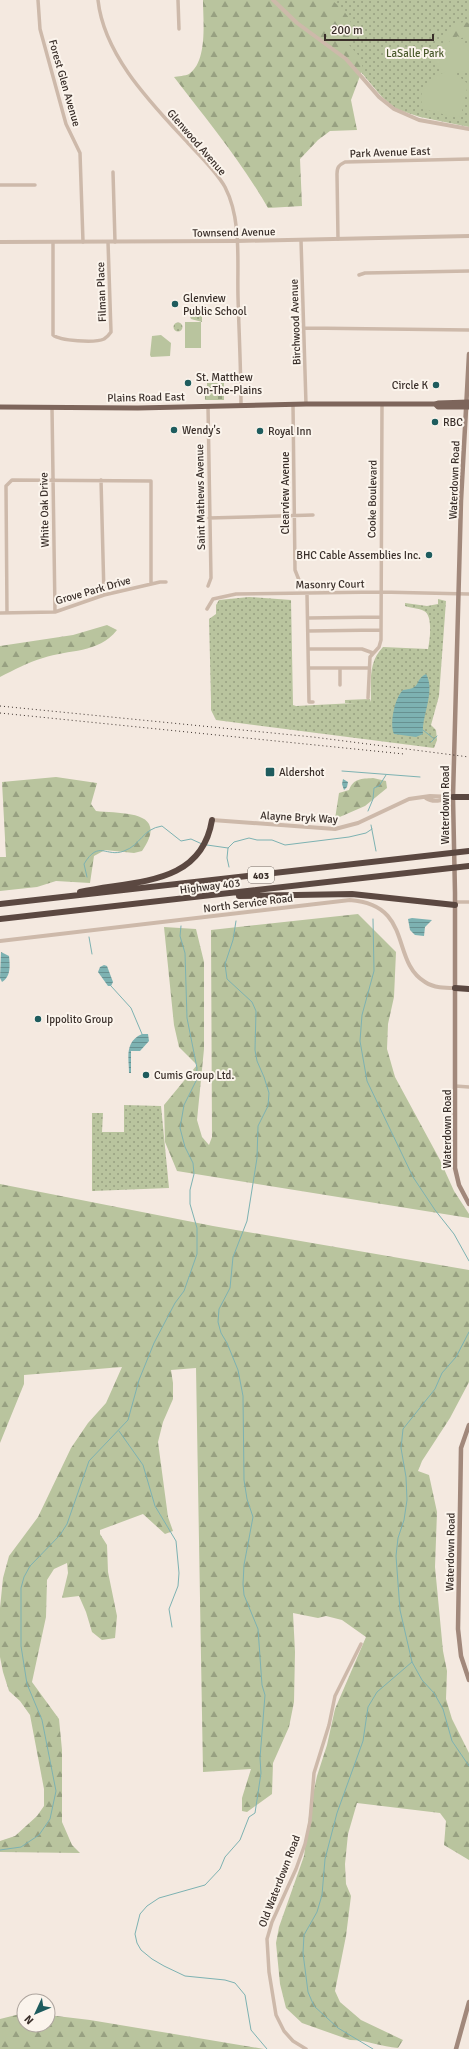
<svg xmlns="http://www.w3.org/2000/svg" width="469" height="2049" font-family="Signika,sans-serif">
<style>
.grass{fill:url(#grass-dots)}
.forest{fill:url(#forest-firs)}
.cemetery{fill:url(#cemetery-stones)}
.garden{fill:#b9c49e}
.water{fill:url(#water-rules)}
.lines{fill:none;stroke-linecap:round;stroke-linejoin:round}
.stream{stroke:#7db2b2;stroke-width:1}
.minor{stroke:#cdb9aa;stroke-width:3.5}
.tertiary{stroke:#cdb9aa;stroke-width:4}
.secondary{stroke:#a1887b;stroke-width:4.5}
.primary{stroke:#7d655b;stroke-width:5}
.motorway{stroke:#5b4841;stroke-width:6}
.rail{stroke:#3a2f2a;stroke-width:1;stroke-dasharray:1 3;stroke-linecap:butt}
.poi-dot{fill:#1e5c5e;stroke:#fbf4ec;stroke-width:1.5}
.labels{text-anchor:middle;stroke-width:4;stroke-linejoin:round;paint-order:stroke}
.shield{fill:#fbf4ec;stroke:#746a64;stroke-width:1}
.shield-label{font-size:10px;font-weight:bold;fill:#3a2f2a}
.park-label{font-size:11px;fill:#4b5a2d;stroke:#fbf4ec}
.street-label{font-size:11px;fill:#3a2f2a;stroke:#fbf4ec}
.poi-label{font-size:11px;fill:#3a2f2a;stroke:#fbf4ec;text-anchor:start}
</style>
<defs>
<pattern id="grass-dots" width="8" height="8" patternUnits="userSpaceOnUse"><rect width="8" height="8" fill="#b9c49e"/><path d="M2 2h.1M6 6h.1" fill="none" stroke="#97a081" stroke-width="1.8" stroke-linecap="round"/></pattern>
<pattern id="forest-firs" width="22" height="20" patternUnits="userSpaceOnUse"><rect width="22" height="20" fill="#b9c49e"/><path d="M5 1l3.5 6h-7zM16 11l3.5 6h-7z" fill="#97a081"/></pattern>
<pattern id="cemetery-stones" width="16" height="16" patternUnits="userSpaceOnUse"><rect width="16" height="16" fill="#b9c49e"/><path d="M2 7V4a2 2 0 0 1 4 0v3zM10 15v-3a2 2 0 0 1 4 0v3z" fill="#97a081"/></pattern>
<pattern id="water-rules" width="6" height="5" patternUnits="userSpaceOnUse"><rect width="6" height="5" fill="#7db2b2"/><path d="M0 2.5h6" fill="none" stroke="#679191"/></pattern>
</defs>
<rect width="100%" height="100%" fill="#f4e9e0"/>
<path class="grass" d="M 275,0 L 469,0 L 469,127 L 420,117 L 396,109 L 382,97 L 360,71 Z
M 191,309 L 194,310 L 194,314 L 202,316 L 202,322 L 191,319 L 189,312 Z
M173.5 327a4.5 4.5 0 1 1 9 0a4.5 4.5 0 1 1-9 0Z
M 249,597 L 291,600 L 293,705 L 296,706 L 355,703 L 345,703 L 345,700 L 370,699 L 371,702 C 371,682 368,662 383,647 L 428,649 C 430,640 433,615 424,611 C 419,608 411,608 405,606 L 405,603 L 427,606 L 438,604 L 438,599 L 446,601 L 439,696 L 431,725 L 436,730 L 437,740 L 434,748 L 216,720 L 211,710 L 211,700 L 209,619 L 216,614 L 216,605 L 219,600 Z
M 124,1105 L 161,1106 L 169,1188 L 92,1191 L 92,1113 L 103,1113 L 102,1132 L 124,1132 Z"/>
<path class="forest" d="M 203,0 L 332,0 C 348,15 357,21 349,45 L 359,56 L 363,68 L 351,100 L 357,130 L 330,131 L 318,140 L 300,159 L 302,206 L 268,208 C 241,161 207,120 174,77 C 178,76 185,76 189,74 C 208,61 203,20 203,0 Z
M 465,22 L 469,23 L 469,37 L 445,40 L 445,34 L 453,24 Z
M 107,625 L 117,630 C 98,654 69,649 43,658 C 28,662 14,670 0,677 L 0,646 L 73,635 Z
M 56,777 L 97,783 L 91,804 L 96,811 C 123,814 170,810 142,851 L 134,853 L 105,850 L 94,856 L 90,883 L 56,881 L 37,887 L 0,891 L 0,857 L 6,857 L 2,782 Z
M 373,778 L 386,781 L 387,788 L 365,806 L 335,819 L 339,793 L 349,790 C 354,778 361,779 373,778 Z
M 358,914 L 396,952 L 394,997 L 388,1024 L 387,1049 L 395,1077 L 440,1160 L 454,1191 L 469,1214 L 469,1218 L 177,1171 L 165,1142 L 164,1105 L 197,1065 L 179,1047 L 174,1025 L 164,927 L 196,929 L 204,962 L 204,1049 L 197,1120 L 202,1137 L 209,1145 L 212,1137 L 211,930 Z
M 0,1184 L 213,1226 L 469,1270 L 469,1382 L 450,1418 L 422,1461 L 418,1471 L 429,1475 L 437,1512 L 435,1567 L 443,1651 L 447,1671 L 446,1699 L 452,1719 L 469,1753 L 469,1860 L 444,1845 L 446,1821 L 440,1813 L 357,1803 L 348,1834 L 345,1864 L 346,1884 L 351,1896 L 346,1936 L 335,1991 L 340,2002 L 361,2020 L 403,2040 L 398,2048 C 382,2047 367,2040 350,2040 L 302,2023 L 286,2008 L 280,1984 L 276,1943 L 279,1927 L 304,1856 L 310,1808 L 317,1776 L 327,1745 L 335,1709 L 366,1637 L 342,1620 L 326,1616 L 318,1618 L 293,1613 L 295,1652 L 294,1702 L 289,1727 L 273,1763 L 272,1794 L 247,1812 L 242,1811 L 242,1798 L 251,1769 L 203,1772 L 196,1368 L 171,1370 L 173,1383 L 173,1399 L 163,1422 L 158,1442 L 168,1517 L 173,1531 L 165,1534 L 143,1514 L 100,1530 L 100,1534 L 107,1545 L 108,1572 L 117,1616 L 115,1638 L 102,1640 L 92,1632 L 86,1612 L 79,1596 L 62,1598 L 68,1573 L 67,1563 L 54,1569 L 47,1580 L 46,1617 L 32,1682 L 59,1719 L 62,1750 L 62,1822 L 72,1845 L 80,1853 L 0,1852 L 0,1841 L 15,1836 L 37,1816 L 44,1806 L 44,1789 L 30,1715 L 20,1701 L 9,1691 L 3,1672 L 0,1657 L 0,1608 L 3,1578 L 9,1556 L 38,1517 L 71,1448 L 88,1423 L 106,1403 L 122,1367 L 24,1375 L 24,1384 L 0,1443 Z
M 24,2013 L 24,2025 L 48,2025 L 48,2015 L 90,2020 L 264,2049 L 0,2049 L 0,2019 Z"/>
<path class="cemetery" d="M 207,383 L 224,383 L 224,400 L 205,400 L 205,387 L 207,386 Z"/>
<path class="garden" d="M 458,36 L 469,52 L 469,71 L 455,73 L 468,84 L 461,116 L 458,118 L 423,109 C 417,89 427,77 446,72 L 433,63 L 428,55 Z
M 185,322 L 201,322 L 201,348 L 185,348 Z
M 161,335 L 171,343 L 170,356 L 151,357 L 150,355 L 152,336 Z"/>
<path class="water" d="M 426,674 C 436,691 421,717 423,734 L 416,737 L 394,734 C 389,724 395,697 403,690 C 423,688 413,681 426,674 Z
M 343,779 L 348,782 L 347,787 L 344,790 L 342,784 Z
M 412,918 L 432,920 L 425,927 L 424,936 L 415,935 L 410,930 L 408,919 Z
M 1,952 L 9,956 C 10,965 11,977 2,982 L 0,978 Z
M 104,965 L 107,966 L 113,982 L 111,986 L 108,986 L 98,972 L 100,967 Z
M 142,1034 L 148,1034 L 149,1041 L 140,1051 L 131,1051 L 131,1073 L 129,1073 C 129,1058 124,1042 142,1034 Z"/>
<g class="lines">
<path class="stream" d="M 423,730 L 433,738
M 431,742 L 437,736
M 342,771 L 420,777
M 368,811 L 373,799 L 374,788 L 379,786 L 386,775
M 371,825 L 376,851
M 207,845 L 228,848
M 229,867 L 227,858 L 228,848 L 234,842 L 249,838 L 257,840 L 272,840 L 285,845 L 349,837 L 366,833 L 372,829
M 87,877 L 84,864 C 99,839 106,858 124,851 C 141,845 142,829 162,826 L 181,841 L 191,839 L 202,844
M 373,919 L 374,971 L 362,1015 L 360,1041 L 367,1081 L 413,1177 L 435,1210 L 454,1234 L 469,1261
M 236,921 L 233,940 L 225,964 L 227,979 L 252,1002 L 256,1011 L 255,1050 L 257,1061 L 264,1077 L 269,1093 L 268,1106 L 258,1126 L 257,1158 L 247,1221 L 233,1257 L 230,1288 L 219,1309 L 218,1322 L 221,1333 L 227,1343 L 238,1370 L 243,1396 L 244,1480 L 247,1499 L 253,1517 L 244,1565 L 243,1584 L 244,1595 L 258,1629 L 262,1685 L 265,1695 L 260,1758 L 261,1773 L 255,1813 L 249,1817 L 240,1840 L 225,1857 L 220,1869 L 205,1885 L 159,1898 L 147,1906 L 140,1914 L 135,1934 L 137,1943 L 141,1950 L 152,1959 L 164,1966 L 185,1976 L 225,1980 L 235,1983 L 245,1995 L 251,2030 L 267,2049
M 89,937 L 92,954
M 111,986 L 131,1008 L 142,1034
M 469,1332 L 456,1357 L 442,1373 L 435,1389 L 403,1429 L 401,1448 L 406,1477 L 407,1500 L 404,1520 L 398,1538 L 396,1556 L 400,1610 L 412,1662 L 422,1680 L 434,1693 L 443,1709 L 452,1741 L 469,1766
M 119,1431 L 143,1465 L 155,1506 L 176,1541 L 179,1573 L 178,1586 L 169,1609 L 172,1627
M 0,1850 L 21,1847 L 39,1835 L 50,1819 L 56,1791 L 42,1720 L 27,1684 L 21,1646 L 21,1588 L 24,1577 L 30,1566 L 60,1535 L 67,1524 L 89,1461 L 128,1420 L 139,1380 L 154,1343 L 175,1303 L 184,1291 L 197,1254 L 197,1228 L 190,1204 L 190,1190 L 194,1174 L 193,1163 L 185,1147 L 180,1128 L 184,1105 L 196,1081 L 197,1068 L 187,1018 L 185,953 L 180,936 L 181,926
M 373,2049 L 338,2028 L 314,2006 L 308,1992 L 303,1953 L 304,1935 L 317,1912 L 322,1895 L 325,1859 L 337,1813 L 363,1741 L 368,1707 L 377,1692 L 412,1662"/>
<path class="minor" d="M 38,0 L 40,29 L 66,124 L 80,153 L 83,242
M 98,0 C 104,56 152,104 188,143 C 201,157 216,171 225,187 C 242,220 237,262 238,297 C 239,333 241,370 241,406
M 178,0 L 179,29
M 113,172 L 115,242
M 0,185 L 35,185
M 338,239 L 337,174 C 337,167 339,165 345,162 L 469,159
M 301,240 L 306,404
M 53,243 L 53,335 C 60,341 95,343 104,339 C 107,337 109,335 111,332 L 108,242
M 359,275 L 365,273 L 469,271
M 305,328 L 469,330
M 293,405 L 295,570 L 299,580
M 208,406 L 211,578 L 208,586
M 52,408 L 55,612
M 101,480 L 104,595
M 209,518 L 313,515
M 307,594 L 309,702 L 313,702
M 207,609 L 213,599 L 236,594 L 380,592 L 469,594
M 0,613 L 55,612 L 104,595 L 160,582 L 166,582
M 7,613 L 6,486 L 12,480 L 151,481 L 151,583
M 308,618 L 380,617
M 308,631 L 380,630
M 308,649 L 362,649 L 373,653
M 309,668 L 368,668
M 340,668 L 340,685
M 368,698 L 370,657 L 379,647 L 381,640 L 382,405
M 455,902 L 469,902
M 455,1086 L 469,1087
M 306,2049 L 293,2041 L 284,2031 L 276,2015 L 269,1972 L 267,1939 L 272,1922 L 296,1869 L 305,1844 L 310,1821 L 314,1773 L 329,1725 L 335,1696 L 361,1644"/>
<path class="tertiary" d="M 273,0 L 297,23 L 346,59 L 379,97 L 394,109 L 419,120 L 469,129
M 0,242 L 237,241 L 469,236
M 426,798 C 433,803 443,800 450,798
M 212,820 L 335,829 L 358,823 L 409,799 L 430,796 L 453,797
M 0,941 L 350,900 C 414,905 390,961 425,982 C 434,988 445,988 455,988"/>
<path class="secondary" d="M 469,354 L 461,501 L 453,797 L 455,893 L 455,1168 L 459,1185 L 469,1204
M 469,1425 L 461,1448 L 458,1629 L 461,1656 L 469,1680
M 456,2049 L 469,2002"/>
<path class="primary" d="M 435,404 L 438,407 L 469,407
M 0,407 L 138,408 L 306,404 L 435,404 L 438,403 L 469,402"/>
<path class="motorway" d="M 453,797 L 469,797
M 80,892 C 133,880 201,887 212,820
M 239,896 L 352,894 L 455,905
M 0,904 L 469,851
M 0,919 L 469,866
M 455,988 L 469,989"/>
<path class="rail" d="M 0,706 L 313,737 L 469,757
M 0,713 L 404,754"/>
</g>
<g class="poi-dot">
<circle cx="175" cy="304" r="4"/>
<circle cx="188" cy="383" r="4"/>
<circle cx="436" cy="385" r="4"/>
<circle cx="435" cy="422" r="4"/>
<circle cx="174" cy="430" r="4"/>
<circle cx="260" cy="431" r="4"/>
<circle cx="429" cy="555" r="4"/>
<rect x="265" y="767" width="10" height="10" rx="2"/>
<circle cx="38" cy="1019" r="4"/>
<circle cx="146" cy="1075" r="4"/>
</g>
<g class="labels">
<rect class="shield" x="248" y="867" width="26" height="16" rx="3"/>
<g class="shield-label">
<text x="261" y="879">403</text>
</g>
<g class="park-label">
<text x="415" y="57">LaSalle Park</text>
</g>
<g class="street-label">
<text transform="translate(65 83) rotate(74)" y="4">Forest Glen Avenue</text>
<text transform="translate(197 142) rotate(49)" y="4">Glenwood Avenue</text>
<text transform="translate(390 152) rotate(-2)" y="4">Park Avenue East</text>
<text transform="translate(234 232) rotate(-1)" y="4">Townsend Avenue</text>
<text transform="translate(101 292) rotate(-92)" y="4">Filman Place</text>
<text transform="translate(295 322) rotate(-92)" y="4">Birchwood Avenue</text>
<text transform="translate(146 397) rotate(-1)" y="4">Plains Road East</text>
<text transform="translate(454 480) rotate(-88)" y="4">Waterdown Road</text>
<text transform="translate(285 493) rotate(-90)" y="4">Clearview Avenue</text>
<text transform="translate(200 497) rotate(-91)" y="4">Saint Mathews Avenue</text>
<text transform="translate(372 499) rotate(-89)" y="4">Cooke Boulevard</text>
<text transform="translate(44 510) rotate(-91)" y="4">White Oak Drive</text>
<text transform="translate(330 584) rotate(-1)" y="4">Masonry Court</text>
<text transform="translate(93 590) rotate(-16)" y="4">Grove Park Drive</text>
<text transform="translate(445 805) rotate(-90)" y="4">Waterdown Road</text>
<text transform="translate(299 817) rotate(3)" y="4">Alayne Bryk Way</text>
<text transform="translate(210 886) rotate(-7)" y="4">Highway 403</text>
<text transform="translate(248 903) rotate(-7)" y="4">North Service Road</text>
<text transform="translate(447 1129) rotate(-90)" y="4">Waterdown Road</text>
<text transform="translate(450 1552) rotate(-89)" y="4">Waterdown Road</text>
<text transform="translate(279 1881) rotate(-69)" y="4">Old Waterdown Road</text>
</g>
<g class="poi-label">
<text x="183" y="302">Glenview<tspan x="183" dy="13">Public School</tspan></text>
<text x="196" y="381">St. Matthew<tspan x="196" dy="13">On-The-Plains</tspan></text>
<text x="428" y="389" text-anchor="end">Circle K</text>
<text x="443" y="426">RBC</text>
<text x="182" y="434">Wendy's</text>
<text x="268" y="435">Royal Inn</text>
<text x="421" y="559" text-anchor="end">BHC Cable Assemblies Inc.</text>
<text x="279" y="776">Aldershot</text>
<text x="46" y="1023">Ippolito Group</text>
<text x="154" y="1079">Cumis Group Ltd.</text>
</g>
</g>
<g transform="translate(36 2013) rotate(226)"><circle r="19" fill="#fbf4ec" stroke="#aea59e"/>
<path d="M0-3L7 15L0 10L-7 15Z" fill="#1e5c5e"/>
<text y="-6" font-size="11" font-weight="bold" text-anchor="middle" fill="#3a2f2a">N</text>
</g>
<path d="M325 34v6h108v-6" fill="none" stroke="#3a2f2a" stroke-width="2"/>
<text x="331" y="34" font-size="12" fill="#3a2f2a" stroke="#fbf4ec" stroke-width="3" paint-order="stroke">200 m</text>
</svg>
